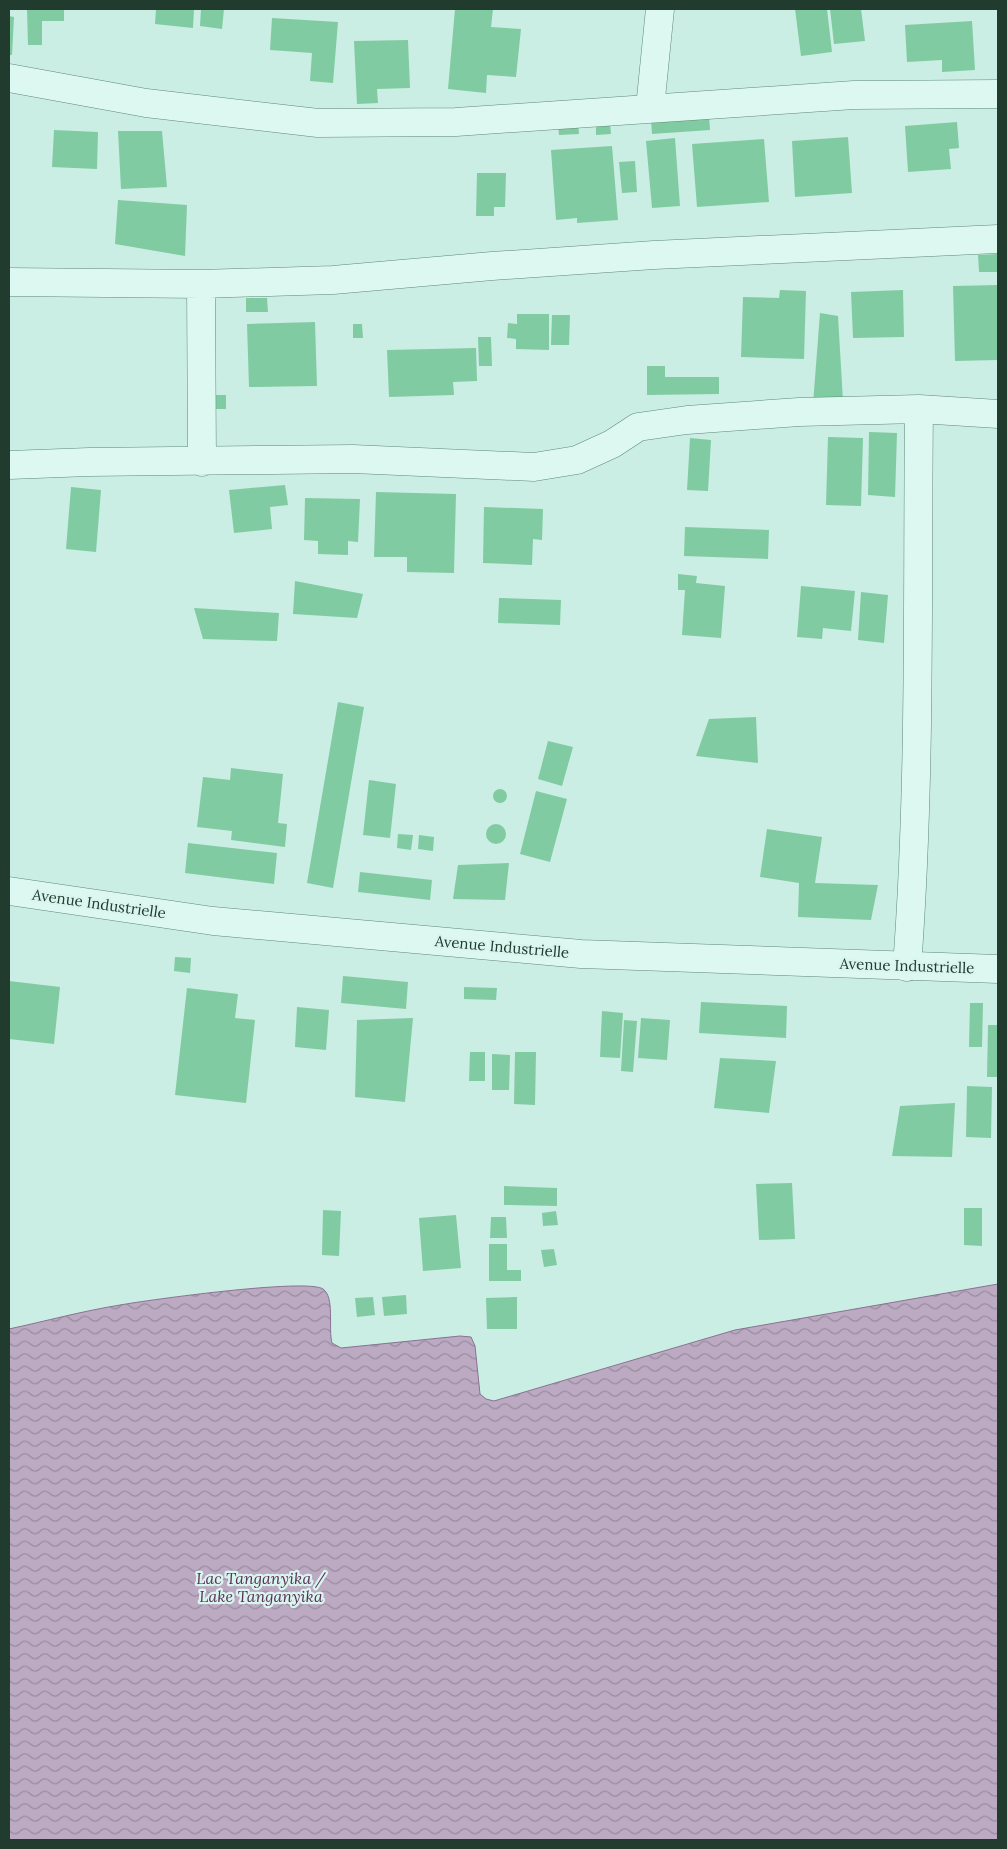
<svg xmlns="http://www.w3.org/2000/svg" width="1007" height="1849" font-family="Lora,serif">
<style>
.water{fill:url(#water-waves);stroke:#8a7191}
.building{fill:#81cba2}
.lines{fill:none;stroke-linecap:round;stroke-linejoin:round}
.minor-casing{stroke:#5e8a77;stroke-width:29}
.tertiary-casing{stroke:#5e8a77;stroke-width:29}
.minor{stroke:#ddf8f1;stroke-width:28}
.tertiary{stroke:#ddf8f1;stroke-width:28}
.labels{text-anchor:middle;stroke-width:4.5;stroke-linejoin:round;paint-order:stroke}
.street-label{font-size:15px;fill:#213b2f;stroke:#d9f5ee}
.water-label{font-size:16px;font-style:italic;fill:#59315a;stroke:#d9f5ee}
</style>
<defs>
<pattern id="water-waves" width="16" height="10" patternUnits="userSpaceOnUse" patternTransform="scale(1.25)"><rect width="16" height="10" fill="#bcaac3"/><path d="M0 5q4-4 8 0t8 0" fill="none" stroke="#988c9f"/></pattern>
</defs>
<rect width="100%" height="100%" fill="#caeee4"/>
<path class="water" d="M 998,1284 L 998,1840 L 9,1840 L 9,1329 C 46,1321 83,1311 120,1305 C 148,1300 307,1278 323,1289 C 335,1297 328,1329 332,1343 L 341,1348 L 460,1336 L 471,1337 L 475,1346 L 480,1394 L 486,1399 L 494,1401 L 735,1330 Z"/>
<path class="building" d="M 27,9 L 64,9 L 64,21 L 42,21 L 42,45 L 28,45 Z
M 156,9 L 194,9 L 193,28 L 155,24 Z
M 201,9 L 224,9 L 222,29 L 200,26 Z
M 455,9 L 493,9 L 491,27 L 521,29 L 516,77 L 487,75 L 486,93 L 448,89 Z
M 795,9 L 827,9 L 832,52 L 801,56 Z
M 830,9 L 861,9 L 865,41 L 834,44 Z
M 9,16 L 14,17 L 12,55 L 9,55 Z
M 272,18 L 338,22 L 333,83 L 310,81 L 312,53 L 270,50 Z
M 972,21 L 975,70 L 942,72 L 942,60 L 907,62 L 905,25 Z
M 408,40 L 410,88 L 377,89 L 378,103 L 357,104 L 354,41 Z
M 709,116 L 710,130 L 652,134 L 651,120 Z
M 610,122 L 611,134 L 596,135 L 596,124 Z
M 957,122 L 959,148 L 949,149 L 951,169 L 908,172 L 905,126 Z
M 578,123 L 579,134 L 559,135 L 558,124 Z
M 54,130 L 98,132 L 97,169 L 52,167 Z
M 118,131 L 162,131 L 167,187 L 121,189 Z
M 848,137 L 852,193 L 795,197 L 792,141 Z
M 675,138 L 680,206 L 652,208 L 646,141 Z
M 764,139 L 769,202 L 697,207 L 692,144 Z
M 612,146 L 618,220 L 577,223 L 577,218 L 556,220 L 551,150 Z
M 635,161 L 637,192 L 622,193 L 619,162 Z
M 477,173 L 506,173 L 505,207 L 494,207 L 494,216 L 476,216 Z
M 118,200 L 187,205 L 185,256 L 115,244 Z
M 998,254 L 998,272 L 979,272 L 978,255 Z
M 998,285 L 998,360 L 955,361 L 953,286 Z
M 780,290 L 806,291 L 804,359 L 741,357 L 743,297 L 779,298 Z
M 903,290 L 904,337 L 853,338 L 851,292 Z
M 246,298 L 267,298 L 268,312 L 246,312 Z
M 820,313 L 838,316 L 843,401 L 813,404 Z
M 517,314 L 549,314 L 549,350 L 516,349 L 516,339 L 507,338 L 508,323 L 517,324 Z
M 552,315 L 570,315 L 569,345 L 551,345 Z
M 315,322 L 317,386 L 249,387 L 247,324 Z
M 353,324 L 362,324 L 363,338 L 353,338 Z
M 478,337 L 491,337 L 492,366 L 479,366 Z
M 476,348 L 477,381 L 453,382 L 454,395 L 389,397 L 387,350 Z
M 647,366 L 665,366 L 665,377 L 719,377 L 719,394 L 647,395 Z
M 212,395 L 226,395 L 226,409 L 213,409 Z
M 869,432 L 897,433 L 895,497 L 868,495 Z
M 828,437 L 863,438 L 861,506 L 826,505 Z
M 690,438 L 711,440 L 708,491 L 687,490 Z
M 285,485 L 288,505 L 270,507 L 272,529 L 234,533 L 229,490 Z
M 71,487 L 101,490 L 96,552 L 66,549 Z
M 376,492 L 456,494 L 454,573 L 407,572 L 407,557 L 374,557 Z
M 305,498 L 360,499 L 358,542 L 348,541 L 348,555 L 318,554 L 318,541 L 304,540 Z
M 484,507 L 543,509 L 542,540 L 533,539 L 532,565 L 483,563 Z
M 685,527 L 769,530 L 768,559 L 684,556 Z
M 678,574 L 697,576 L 696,583 L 725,586 L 721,638 L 682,635 L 685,590 L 678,590 Z
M 295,581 L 363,594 L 357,618 L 293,614 Z
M 801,586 L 855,591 L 851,631 L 823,628 L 822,639 L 797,637 Z
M 861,592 L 888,595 L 884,643 L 858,640 Z
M 499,598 L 561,600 L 560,625 L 498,623 Z
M 194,608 L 279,613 L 277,641 L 203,639 Z
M 338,702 L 364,707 L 333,888 L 307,883 Z
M 756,717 L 758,763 L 696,756 L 709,719 Z
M 548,741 L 573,747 L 562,786 L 538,779 Z
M 231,768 L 283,774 L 278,823 L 287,824 L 285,847 L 231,840 L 232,831 L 197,827 L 203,777 L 230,780 Z
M 369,780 L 396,784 L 390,838 L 363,835 Z
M493 796a7 7 0 1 1 14 0a7 7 0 1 1-14 0Z
M 536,791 L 567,799 L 550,862 L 520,854 Z
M486 834a10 10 0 1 1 20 0a10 10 0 1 1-20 0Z
M 767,829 L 822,837 L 815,883 L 878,885 L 871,920 L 798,917 L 799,883 L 760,877 Z
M 398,834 L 413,835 L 411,850 L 397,848 Z
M 419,835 L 434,837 L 433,851 L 418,849 Z
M 188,843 L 277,853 L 274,884 L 185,873 Z
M 509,863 L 505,900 L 453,899 L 458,865 Z
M 360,872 L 432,880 L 430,900 L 358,892 Z
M 175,957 L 191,958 L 190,973 L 174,971 Z
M 343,976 L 408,982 L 406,1009 L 341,1003 Z
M 9,981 L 60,987 L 54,1044 L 9,1039 Z
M 464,987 L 497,988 L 496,1000 L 464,999 Z
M 187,988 L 238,994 L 235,1018 L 255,1020 L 246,1103 L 175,1095 Z
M 701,1002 L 787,1006 L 786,1038 L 699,1033 Z
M 970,1003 L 983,1003 L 982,1047 L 969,1047 Z
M 297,1007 L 329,1010 L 326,1050 L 295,1047 Z
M 602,1011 L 623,1013 L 620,1058 L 600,1057 Z
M 413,1018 L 405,1102 L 355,1097 L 357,1020 Z
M 641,1018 L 670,1020 L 667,1060 L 638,1058 Z
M 624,1020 L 637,1021 L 633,1072 L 621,1071 Z
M 988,1025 L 998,1025 L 998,1077 L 987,1077 Z
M 470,1052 L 485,1052 L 485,1081 L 469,1081 Z
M 515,1052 L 536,1052 L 535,1105 L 514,1104 Z
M 492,1054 L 510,1055 L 509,1090 L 492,1090 Z
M 720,1058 L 776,1061 L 769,1113 L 714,1108 Z
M 967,1086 L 992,1087 L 991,1138 L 966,1137 Z
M 955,1103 L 952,1157 L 892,1156 L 900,1106 Z
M 792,1183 L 795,1239 L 759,1240 L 756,1184 Z
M 504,1186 L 557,1188 L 557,1206 L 504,1205 Z
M 964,1208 L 982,1208 L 982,1246 L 964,1245 Z
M 323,1210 L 341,1211 L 339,1256 L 322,1255 Z
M 556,1211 L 558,1225 L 543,1226 L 542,1213 Z
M 456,1215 L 461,1268 L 423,1271 L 419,1218 Z
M 491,1217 L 506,1217 L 507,1238 L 490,1238 Z
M 489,1244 L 507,1244 L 507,1270 L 521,1270 L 521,1281 L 489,1281 Z
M 554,1249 L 557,1265 L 544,1267 L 541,1250 Z
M 406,1295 L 407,1314 L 384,1316 L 382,1297 Z
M 373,1297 L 375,1315 L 357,1317 L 355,1298 Z
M 517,1297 L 517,1329 L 487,1329 L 486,1298 Z"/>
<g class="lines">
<defs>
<path id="minor" d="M 9,78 L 146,103 L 318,123 L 456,122 L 854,95 L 998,94
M 650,108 L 660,9
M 9,282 L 201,284 L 333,280 L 492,266 L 654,255 L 998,239
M 201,284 L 202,462
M 9,465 L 89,462 L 353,459 L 534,467 L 577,460 L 612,444 L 638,427 L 687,420 L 799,412 L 919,409 L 998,414
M 907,967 C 921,781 917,594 919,409"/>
<path id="tertiary" d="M 9,891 L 213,921 L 581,954 L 998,969"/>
</defs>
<use href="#minor" class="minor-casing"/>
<use href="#tertiary" class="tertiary-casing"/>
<use href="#minor" class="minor"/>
<use href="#tertiary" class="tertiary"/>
</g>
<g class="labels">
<g class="street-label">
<text transform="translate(99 904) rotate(8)" y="5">Avenue Industrielle</text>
<text transform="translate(502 947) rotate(5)" y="5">Avenue Industrielle</text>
<text transform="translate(907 966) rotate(2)" y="5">Avenue Industrielle</text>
</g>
<g class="water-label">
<text x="261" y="1584">Lac Tanganyika /<tspan x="261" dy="18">Lake Tanganyika</tspan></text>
</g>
</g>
<rect width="1007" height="1849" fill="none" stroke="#213b2f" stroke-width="20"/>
</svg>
